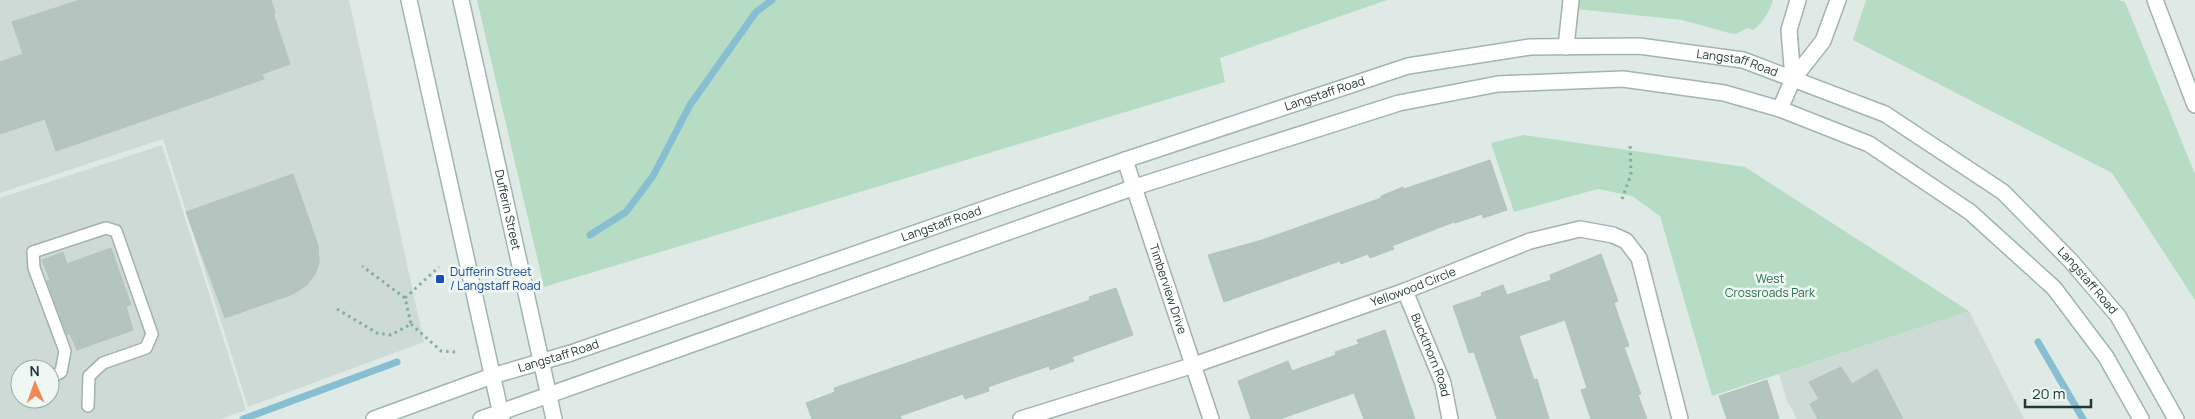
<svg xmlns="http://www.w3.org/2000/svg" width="2195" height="419" font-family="Manrope,sans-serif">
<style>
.built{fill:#cddad5;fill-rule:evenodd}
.green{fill:#b7dcc4}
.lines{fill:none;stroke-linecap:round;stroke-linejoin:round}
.stream{stroke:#86bfd1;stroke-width:7}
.building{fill:#b4c5bf;stroke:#b1c4be}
.service-casing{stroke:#a2b2ad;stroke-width:14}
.minor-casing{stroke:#a2b2ad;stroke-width:18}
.tertiary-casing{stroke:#a2b2ad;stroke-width:18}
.secondary-casing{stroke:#9eb6af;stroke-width:18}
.path{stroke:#7faea3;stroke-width:3;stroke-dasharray:2.5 4;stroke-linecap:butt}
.service{stroke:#fff;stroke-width:11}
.minor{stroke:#fff;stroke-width:15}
.tertiary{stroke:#fff;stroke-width:15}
.secondary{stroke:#fff;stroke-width:15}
.transit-dot{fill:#1a4fb4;stroke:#eff7f4;stroke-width:2}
.labels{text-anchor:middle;stroke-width:5;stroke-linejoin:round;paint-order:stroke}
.street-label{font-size:12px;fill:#203a35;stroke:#eff7f4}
.transit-label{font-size:12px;fill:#164399;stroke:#eff7f4;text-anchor:start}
.park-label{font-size:12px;fill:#2a714b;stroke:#eff7f4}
</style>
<rect width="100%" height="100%" fill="#dfeae6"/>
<path class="built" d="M 0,0 L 349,0 L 424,342 L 248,407 L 163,139 L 0,193 Z
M 162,145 L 246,410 L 220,419 L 0,419 L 0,198 ZM 20,369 L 50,369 L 50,399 L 20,399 Z
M 1969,311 L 2024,419 L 1797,419 L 1787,401 L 1779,374 Z"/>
<path class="green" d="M 477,0 L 1387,0 L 1220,58 L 1225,82 L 544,287 Z
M 1577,0 L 1773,0 C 1769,12 1764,22 1753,30 L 1747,28 L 1736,34 L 1729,33 L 1682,20 L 1576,9 Z
M 1866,0 L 2118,0 L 2125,2 L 2195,174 L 2195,300 L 2112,173 L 1853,40 Z
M 1524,135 L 1745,167 L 1969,311 L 1712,396 L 1660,216 L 1632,196 L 1598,189 L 1514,212 L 1491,143 Z"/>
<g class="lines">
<path class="stream" d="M 590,235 L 626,212 L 653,176 L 690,105 L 756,12 L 772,0
M 2038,342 L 2083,419
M 243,419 L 397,362"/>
</g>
<path class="building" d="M 80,0 L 271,0 L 275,12 L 274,16 L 290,64 L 262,74 L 264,79 L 56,151 L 45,119 L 0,134 L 0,62 L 23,54 L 12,22 Z
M 1490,160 L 1507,210 L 1483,218 L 1482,214 L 1455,223 L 1454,222 L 1392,246 L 1394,249 L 1370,258 L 1368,254 L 1341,264 L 1340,261 L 1224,302 L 1208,255 L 1262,240 L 1381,198 L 1381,196 L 1403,187 L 1404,189 Z
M 293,174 L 318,245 L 319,263 L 315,274 L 307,285 L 293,294 L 225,318 L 186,212 Z
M 111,248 L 131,305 L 126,306 L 133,330 L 77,350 L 70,334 L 67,335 L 47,281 L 50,280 L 42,260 L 63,252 L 67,264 Z
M 1601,254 L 1618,301 L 1614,303 L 1629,346 L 1624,347 L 1641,394 L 1638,395 L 1647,419 L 1591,419 L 1581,390 L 1587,388 L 1565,320 L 1519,336 L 1534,380 L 1537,379 L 1549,419 L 1497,419 L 1474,352 L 1469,353 L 1453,306 L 1482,296 L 1481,293 L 1503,285 L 1507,295 L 1551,280 L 1550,275 Z
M 1116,288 L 1133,335 L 1072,357 L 1074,361 L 1050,370 L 1049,366 L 1005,381 L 988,387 L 989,391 L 965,399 L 963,394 L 900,416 L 902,419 L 812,419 L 806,403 L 835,392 L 834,388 L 1090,300 L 1089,297 Z
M 1385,330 L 1415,419 L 1364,419 L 1354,393 L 1280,419 L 1251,419 L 1238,381 L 1288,361 L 1292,371 L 1336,355 L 1335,352 L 1359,344 L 1357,340 Z
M 1841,367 L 1852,384 L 1877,369 L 1903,419 L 1818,419 L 1810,404 L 1819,399 L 1809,382 Z
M 1767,380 L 1779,419 L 1727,419 L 1719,396 Z"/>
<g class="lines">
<defs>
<path id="service" d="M 50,378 L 61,372 L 65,351 L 34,268 L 33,252 L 106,228 L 116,231 L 152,334 L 146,348 L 103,363 L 89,376 L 88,406"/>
<g id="minor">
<path d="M 2155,0 L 2195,105"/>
<path d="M 1566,47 L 1571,0"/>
<path id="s1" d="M 1125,160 L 1211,419"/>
<path id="s2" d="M 1405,291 L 1443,383 L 1450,419"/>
<path id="s3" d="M 1021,419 L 1194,365 L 1405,291 L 1530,241 L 1580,229 L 1613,235 L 1626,241 L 1639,258 L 1680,419"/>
</g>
<path id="tertiary" d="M 1793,79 L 1789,30 L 1798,0
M 1780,109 L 1793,79 L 1823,41 L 1838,0"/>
<g id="secondary">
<path d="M 409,0 L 502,419"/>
<path id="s4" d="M 461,0 L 554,419"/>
<path id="s5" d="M 374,419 L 492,376 L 571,353 L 1125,160 L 1408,66 L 1530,47 L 1639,46 L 1743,60 L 1885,114 L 2003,192 L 2070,260 L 2118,316 L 2176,419"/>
<path d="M 481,419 L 1135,187 L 1399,103 L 1498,84 L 1623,79 L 1724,93 L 1780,109 L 1869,144 L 1970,212 L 2054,288 L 2106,357 L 2141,419"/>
</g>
</defs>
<use href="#service" class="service-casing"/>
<use href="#minor" class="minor-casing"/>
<use href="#tertiary" class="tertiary-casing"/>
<use href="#secondary" class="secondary-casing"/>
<path class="path" d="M 1622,199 L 1631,174 L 1630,142
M 405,298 L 439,267
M 337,309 L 377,333 L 391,335 L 411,324 L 405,298 L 362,266
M 411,324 L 441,351 L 457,352"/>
<use href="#service" class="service"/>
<use href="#minor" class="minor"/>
<use href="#tertiary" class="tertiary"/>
<use href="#secondary" class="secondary"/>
</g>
<rect class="transit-dot" x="435" y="274" width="10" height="10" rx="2.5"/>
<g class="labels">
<g class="street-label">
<text dy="4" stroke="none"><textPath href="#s5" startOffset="1425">Langstaff Road</textPath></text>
<text dy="4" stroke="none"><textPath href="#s5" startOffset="1005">Langstaff Road</textPath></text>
<text dy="4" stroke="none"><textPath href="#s4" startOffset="215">Dufferin Street</textPath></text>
<text dy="4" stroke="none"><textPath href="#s5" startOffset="600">Langstaff Road</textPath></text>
<text dy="4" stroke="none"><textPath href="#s5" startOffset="1846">Langstaff Road</textPath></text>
<text dy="4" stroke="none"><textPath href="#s3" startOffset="414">Yellowood Circle</textPath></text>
<text dy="4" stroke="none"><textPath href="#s1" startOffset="136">Timberview Drive</textPath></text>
<text dy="4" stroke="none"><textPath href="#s2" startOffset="69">Buckthorn Road</textPath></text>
<text dy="4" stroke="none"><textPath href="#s5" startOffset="195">Langstaff Road</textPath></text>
</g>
<g class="transit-label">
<text x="450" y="276">Dufferin Street<tspan x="450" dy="14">/ Langstaff Road</tspan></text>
</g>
<g class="park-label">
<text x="1770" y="283">West<tspan x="1770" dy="14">Crossroads Park</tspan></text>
</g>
</g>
<g transform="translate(35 384) rotate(358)"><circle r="24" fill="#eff7f4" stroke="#9caba8"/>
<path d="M0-4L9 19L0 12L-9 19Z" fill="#f38855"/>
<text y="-8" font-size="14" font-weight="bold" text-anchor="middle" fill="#203a35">N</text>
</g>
<path d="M2025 399v8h66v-8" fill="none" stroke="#203a35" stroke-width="2.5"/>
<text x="2032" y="399" font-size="15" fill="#203a35" stroke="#eff7f4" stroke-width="4" paint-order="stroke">20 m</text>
</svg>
